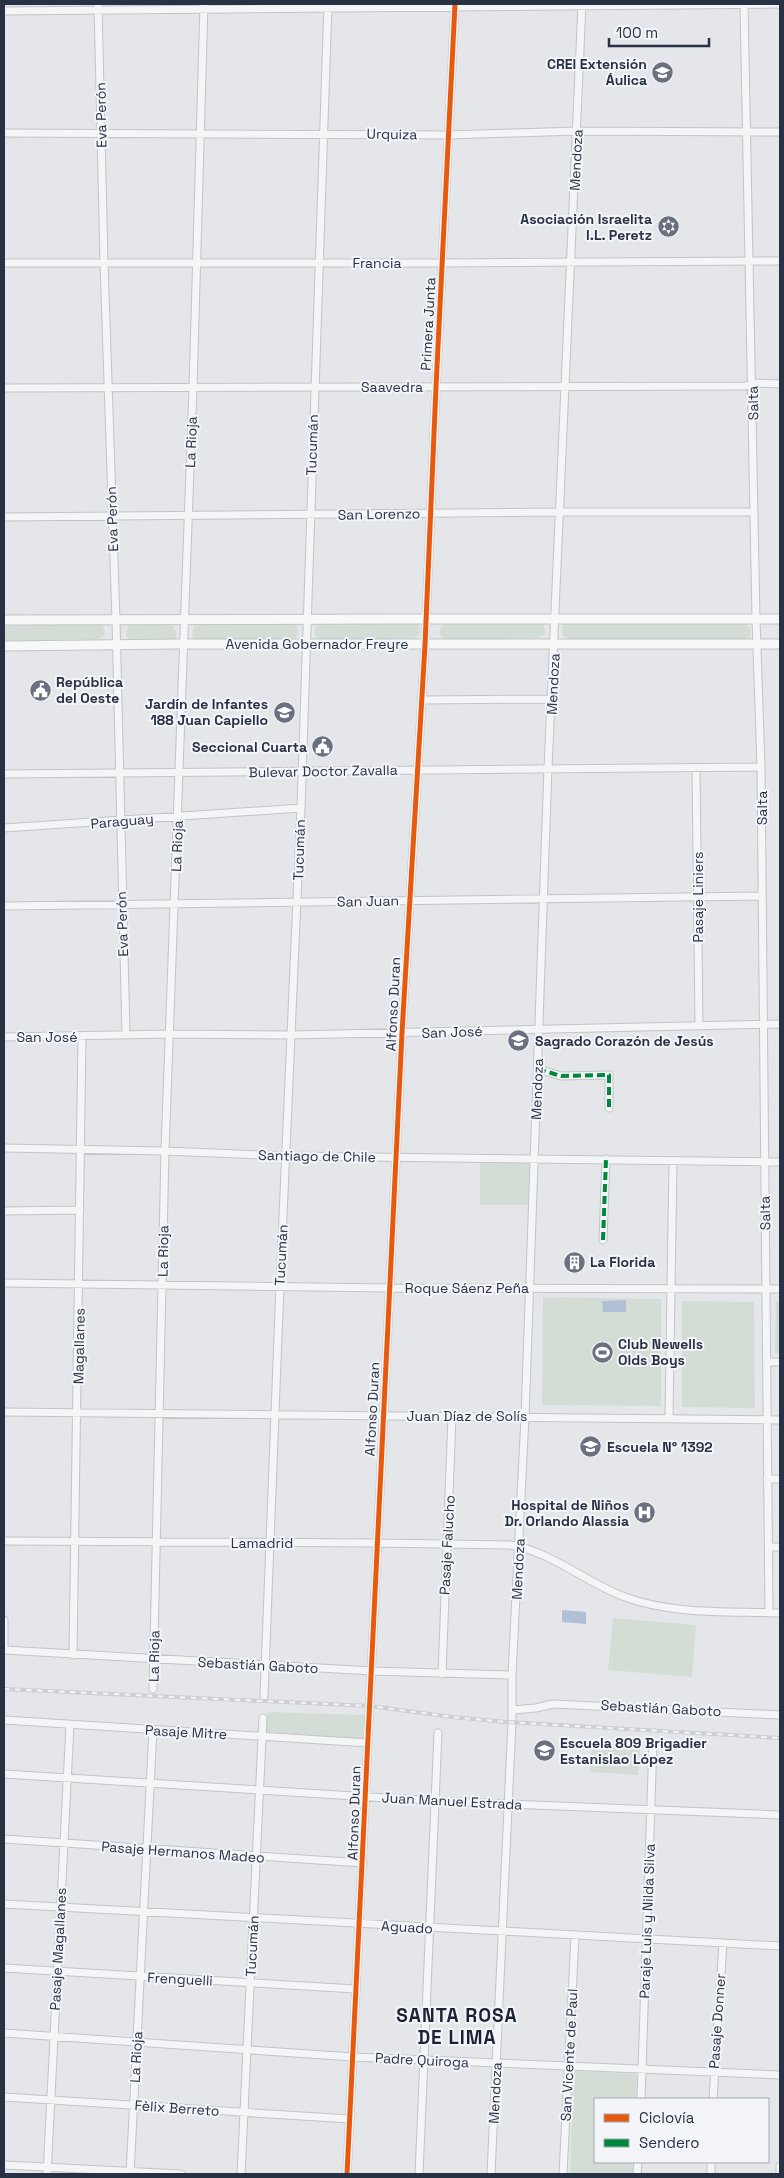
<svg xmlns="http://www.w3.org/2000/svg" width="784" height="2178" font-family="'Space Grotesk',sans-serif">
<style>
.green{fill:#d4ddd5}
.water{fill:#b1c0d6}
.lines{fill:none;stroke-linecap:round;stroke-linejoin:round}
.minor-casing{stroke:#c2c4c8;stroke-width:9}
.major-casing{stroke:#c0c3c8;stroke-width:11}
.minor{stroke:#f4f5f7;stroke-width:7}
.major{stroke:#f8f8f8;stroke-width:9}
.rail-casing{stroke:#cdcfd2;stroke-width:4}
.rail{stroke:#f3f5f9;stroke-width:2;stroke-dasharray:5.5;stroke-linecap:butt}
.quiet{stroke:#00873e;stroke-width:4;stroke-dasharray:8 4;stroke-linecap:butt}
.cycleway-casing{stroke:#f3f5f9;stroke-width:8}
.cycleway{stroke:#e8590c;stroke-width:5}
.labels{text-anchor:middle;stroke-width:4;stroke-linejoin:round;paint-order:stroke}
.poi-label{font-size:14px;font-weight:bold;fill:#293145;stroke:#f3f5f9;text-anchor:start}
.street-label{font-size:14px;fill:#293145;stroke:#f3f5f9}
.district-label{font-size:19px;font-weight:bold;letter-spacing:1px;fill:#1b2236;stroke:#f3f5f9}
</style>
<rect width="100%" height="100%" fill="#e4e6ea"/>
<path class="green" d="M 569,622 L 745,623 L 751,629 L 750,638 L 746,639 L 570,639 L 563,636 L 562,628 L 564,624 Z
M 418,623 L 420,630 L 420,634 L 415,638 L 322,641 L 318,640 L 314,634 L 316,626 L 323,624 Z
M 542,623 L 545,629 L 545,634 L 539,638 L 447,640 L 443,639 L 439,633 L 441,626 L 447,624 Z
M 102,624 L 105,631 L 104,635 L 99,639 L 4,641 L 4,627 L 7,626 Z
M 295,624 C 300,630 299,637 292,639 L 200,642 L 195,641 L 192,635 L 194,627 L 200,625 Z
M 133,625 L 170,625 L 174,626 L 177,635 L 173,641 L 133,641 L 128,639 L 126,634 L 128,626 Z
M 480,1162 L 530,1162 L 528,1205 L 480,1205 Z
M 543,1297 L 661,1299 L 661,1406 L 542,1405 Z
M 682,1301 L 754,1302 L 755,1408 L 682,1407 Z
M 776,1301 L 780,1301 L 780,1353 L 775,1353 Z
M 613,1618 L 696,1625 L 692,1677 L 608,1670 Z
M 268,1712 L 365,1715 L 363,1739 L 266,1732 Z
M 591,1743 L 640,1746 L 638,1775 L 590,1772 Z
M 573,2071 L 637,2074 L 636,2099 L 595,2099 L 595,2162 L 634,2162 L 633,2174 L 570,2174 Z"/>
<path class="water" d="M 626,1300 L 626,1312 L 603,1312 L 602,1301 Z
M 562,1610 L 586,1612 L 586,1624 L 562,1622 Z"/>
<g class="lines">
<defs>
<path id="minor" d="M 98,4 L 104,262 L 116,620 L 126,1035
M 744,4 L 756,619 L 761,767 L 769,1613
M 4,11 L 780,4
M 4,133 L 448,135 L 577,131 L 780,132
M 4,263 L 442,263 L 780,261
M 4,388 L 745,386 L 753,383 L 780,384
M 4,517 L 560,512 L 754,512
M 421,700 L 553,699
M 696,768 L 699,1026
M 4,774 L 761,767
M 4,828 L 301,808
M 4,906 L 762,896
M 4,1037 L 170,1034 L 291,1035 L 780,1024
M 538,1069 L 561,1076 L 609,1075 L 609,1108
M 4,1148 L 165,1151 L 286,1156 L 780,1162
M 4,1211 L 80,1210
M 603,1240 L 606,1159
M 4,1283 L 390,1288 L 780,1289
M 768,1362 L 780,1362
M 4,1412 L 780,1420
M 669,1417 L 673,1161
M 767,1479 L 780,1479
M 4,1541 L 377,1543 L 510,1545 C 551,1551 586,1583 625,1597 C 674,1615 728,1611 780,1613
M 769,1547 L 780,1547
M 4,1620 L 4,1650
M 4,1650 L 372,1671 L 512,1675
M 73,1655 L 82,1037
M 442,1674 L 452,1417
M 153,1689 L 165,1151 L 193,388 L 204,4
M 264,1696 L 280,1285 L 301,808 L 328,4
M 512,1710 L 536,1708 L 553,1704 L 780,1715
M 4,1720 L 368,1743
M 4,1774 L 435,1801 L 780,1815
M 4,1839 L 363,1863
M 4,1904 L 780,1946
M 4,1968 L 356,1989
M 4,2033 L 353,2057 L 780,2075
M 4,2097 L 350,2119
M 641,2099 L 653,1743
M 713,2099 L 723,1943
M 4,2165 L 181,2174
M 47,2174 L 70,1725
M 130,2174 L 153,1730
M 241,2174 L 263,1718
M 347,2174 L 402,1033 L 425,645 L 436,387 L 455,4
M 419,2174 L 438,1733
M 491,2174 L 512,1722 L 512,1675 L 525,1417 L 548,768 L 582,4
M 563,2174 L 575,1936
M 637,2174 L 638,2162
M 711,2174 L 711,2162
M 780,2174 L 780,2166"/>
<path id="major" d="M 4,620 C 263,620 521,618 780,619
M 4,646 L 175,644 L 780,644"/>
</defs>
<use href="#minor" class="minor-casing"/>
<use href="#major" class="major-casing"/>
<use href="#minor" class="minor"/>
<use href="#major" class="major"/>
<defs>
<path id="rail" d="M 4,1689 L 370,1706 L 452,1717 L 506,1722 L 780,1738"/>
</defs>
<use href="#rail" class="rail-casing"/>
<use href="#rail" class="rail"/>
<path class="quiet" d="M 538,1069 L 561,1076 L 609,1075 L 609,1108
M 603,1240 L 606,1159"/>
<defs>
<path id="cycleway" d="M 347,2174 L 402,1033 L 425,645 L 436,387 L 455,4"/>
</defs>
<use href="#cycleway" class="cycleway-casing"/>
<use href="#cycleway" class="cycleway"/>
</g>
<defs>
<symbol id="school-disc" viewBox="-11 -11 22 22"><circle r="9.5" fill="#6a707f" stroke="#f3f5f9"/><path d="M0-5L7-2L0 1L-7-2ZM-4 1L0 2.5L4 1V4Q0 6-4 4Z" fill="#fff"/></symbol>
<symbol id="synagogue-disc" viewBox="-11 -11 22 22"><circle r="9.5" fill="#6a707f" stroke="#f3f5f9"/><path d="M0-6.5L5.6 3.2H-5.6ZM0 6.5L5.6-3.2H-5.6Z" fill="#fff"/></symbol>
<symbol id="civic-disc" viewBox="-11 -11 22 22"><circle r="9.5" fill="#6a707f" stroke="#f3f5f9"/><path d="M-.6-6.5H3V-4.5H.6V-3L4-1V1h2V6H-6V1h2V-1L-.6-3ZM-1.2 2.5V6h2.4V2.5Z" fill="#fff"/></symbol>
<symbol id="building-disc" viewBox="-11 -11 22 22"><circle r="9.5" fill="#6a707f" stroke="#f3f5f9"/><path d="M-4-6H4V6H1V3H-1V6H-4ZM-2.5-4.3h1.7v1.8h-1.7ZM.8-4.3h1.7v1.8H.8ZM-2.5-1h1.7V.8h-1.7ZM.8-1h1.7V.8H.8Z" fill="#fff"/></symbol>
<symbol id="stadium-disc" viewBox="-11 -11 22 22"><circle r="9.5" fill="#6a707f" stroke="#f3f5f9"/><path d="M0-5a6.5 5 0 1 0 0 10a6.5 5 0 1 0 0-10ZM-3.5-1.8h7v3.6h-7Z" fill="#fff"/></symbol>
<symbol id="hospital-disc" viewBox="-11 -11 22 22"><circle r="9.5" fill="#6a707f" stroke="#f3f5f9"/><path d="M-5-5h3v3.5h4V-5h3V5h-3V1.5h-4V5h-3Z" fill="#fff"/></symbol>
</defs>
<g fill-rule="evenodd">
<use href="#school-disc" x="650" y="60" width="25" height="25"/>
<use href="#synagogue-disc" x="656" y="214" width="25" height="25"/>
<use href="#civic-disc" x="28" y="678" width="25" height="25"/>
<use href="#school-disc" x="272" y="700" width="25" height="25"/>
<use href="#civic-disc" x="310" y="734" width="25" height="25"/>
<use href="#school-disc" x="506" y="1028" width="25" height="25"/>
<use href="#building-disc" x="562" y="1250" width="25" height="25"/>
<use href="#stadium-disc" x="590" y="1340" width="25" height="25"/>
<use href="#school-disc" x="578" y="1434" width="25" height="25"/>
<use href="#hospital-disc" x="632" y="1500" width="25" height="25"/>
<use href="#school-disc" x="532" y="1738" width="25" height="25"/>
</g>
<g class="labels">
<g class="poi-label">
<text x="647" y="69" text-anchor="end">CREI Extensión<tspan x="647" dy="16">Áulica</tspan></text>
<text x="652" y="224" text-anchor="end">Asociación Israelita<tspan x="652" dy="16">I.L. Peretz</tspan></text>
<text x="56" y="687">República<tspan x="56" dy="16">del Oeste</tspan></text>
<text x="268" y="709" text-anchor="end">Jardín de Infantes<tspan x="268" dy="16">188 Juan Capiello</tspan></text>
<text x="307" y="752" text-anchor="end">Seccional Cuarta</text>
<text x="535" y="1046">Sagrado Corazón de Jesús</text>
<text x="590" y="1267">La Florida</text>
<text x="618" y="1349">Club Newells<tspan x="618" dy="16">Olds Boys</tspan></text>
<text x="607" y="1452">Escuela N° 1392</text>
<text x="629" y="1510" text-anchor="end">Hospital de Niños<tspan x="629" dy="16">Dr. Orlando Alassia</tspan></text>
<text x="560" y="1748">Escuela 809 Brigadier<tspan x="560" dy="16">Estanislao López</tspan></text>
</g>
<g class="street-label">
<text transform="translate(101 115) rotate(-91)" y="5">Eva Perón</text>
<text transform="translate(392 134) rotate(1)" y="5">Urquiza</text>
<text transform="translate(576 160) rotate(-87)" y="5">Mendoza</text>
<text x="377" y="268">Francia</text>
<text transform="translate(428 324) rotate(-87)" y="5">Primera Junta</text>
<text x="392" y="392">Saavedra</text>
<text transform="translate(753 403) rotate(-91)" y="5">Salta</text>
<text transform="translate(191 442) rotate(-88)" y="5">La Rioja</text>
<text transform="translate(312 445) rotate(-88)" y="5">Tucumán</text>
<text transform="translate(379 514) rotate(-1)" y="5">San Lorenzo</text>
<text transform="translate(112 519) rotate(-92)" y="5">Eva Perón</text>
<text x="317" y="649">Avenida Gobernador Freyre</text>
<text transform="translate(553 684) rotate(-87)" y="5">Mendoza</text>
<text transform="translate(323 771) rotate(-1)" y="5">Bulevar Doctor Zavalla</text>
<text transform="translate(762 808) rotate(-90)" y="5">Salta</text>
<text transform="translate(122 821) rotate(-5)" y="5">Paraguay</text>
<text transform="translate(177 846) rotate(-88)" y="5">La Rioja</text>
<text transform="translate(299 850) rotate(-88)" y="5">Tucumán</text>
<text transform="translate(698 897) rotate(-90)" y="5">Pasaje Liniers</text>
<text transform="translate(368 901) rotate(-1)" y="5">San Juan</text>
<text transform="translate(122 924) rotate(-92)" y="5">Eva Perón</text>
<text transform="translate(393 1004) rotate(-87)" y="5">Alfonso Duran</text>
<text transform="translate(452 1032) rotate(-2)" y="5">San José</text>
<text x="47" y="1042">San José</text>
<text transform="translate(537 1089) rotate(-88)" y="5">Mendoza</text>
<text transform="translate(317 1156) rotate(1)" y="5">Santiago de Chile</text>
<text transform="translate(765 1213) rotate(-91)" y="5">Salta</text>
<text transform="translate(163 1251) rotate(-89)" y="5">La Rioja</text>
<text transform="translate(281 1255) rotate(-87)" y="5">Tucumán</text>
<text x="467" y="1293">Roque Sáenz Peña</text>
<text transform="translate(79 1346) rotate(-89)" y="5">Magallanes</text>
<text transform="translate(372 1409) rotate(-87)" y="5">Alfonso Duran</text>
<text x="467" y="1421">Juan Díaz de Solís</text>
<text x="262" y="1548">Lamadrid</text>
<text transform="translate(447 1545) rotate(-87)" y="5">Pasaje Falucho</text>
<text transform="translate(518 1569) rotate(-87)" y="5">Mendoza</text>
<text transform="translate(154 1656) rotate(-89)" y="5">La Rioja</text>
<text transform="translate(258 1665) rotate(3)" y="5">Sebastián Gaboto</text>
<text transform="translate(661 1708) rotate(3)" y="5">Sebastián Gaboto</text>
<text transform="translate(186 1732) rotate(3)" y="5">Pasaje Mitre</text>
<text transform="translate(452 1801) rotate(3)" y="5">Juan Manuel Estrada</text>
<text transform="translate(354 1813) rotate(-88)" y="5">Alfonso Duran</text>
<text transform="translate(183 1852) rotate(4)" y="5">Pasaje Hermanos Madeo</text>
<text transform="translate(647 1921) rotate(-88)" y="5">Paraje Luis y Nilda Silva</text>
<text transform="translate(407 1927) rotate(3)" y="5">Aguado</text>
<text transform="translate(252 1946) rotate(-87)" y="5">Tucumán</text>
<text transform="translate(58 1949) rotate(-87)" y="5">Pasaje Magallanes</text>
<text transform="translate(180 1979) rotate(3)" y="5">Frenguelli</text>
<text transform="translate(717 2021) rotate(-86)" y="5">Pasaje Donner</text>
<text transform="translate(569 2055) rotate(-87)" y="5">San Vicente de Paul</text>
<text transform="translate(136 2057) rotate(-87)" y="5">La Rioja</text>
<text transform="translate(422 2060) rotate(3)" y="5">Padre Quiroga</text>
<text transform="translate(495 2093) rotate(-87)" y="5">Mendoza</text>
<text transform="translate(177 2108) rotate(4)" y="5">Fèlix Berreto</text>
</g>
<g class="district-label">
<text x="457" y="2022">SANTA ROSA<tspan x="457" dy="22">DE LIMA</tspan></text>
</g>
</g>
<rect width="784" height="2178" fill="none" stroke="#293145" stroke-width="10"/>
<rect x="594" y="2098" width="175" height="65" fill="#f3f5f9" stroke="#a2a7b1"/>
<rect x="604" y="2114" width="25" height="8" fill="#e8590c" stroke="#a2a7b1"/>
<text x="639" y="2123" font-size="15" fill="#293145">Ciclovía</text>
<rect x="604" y="2139" width="25" height="8" fill="#00873e" stroke="#a2a7b1"/>
<text x="639" y="2148" font-size="15" fill="#293145">Sendero</text>
<path d="M609 38v8h100v-8" fill="none" stroke="#293145" stroke-width="2.5"/>
<text x="616" y="38" font-size="15" fill="#293145" stroke="#f3f5f9" stroke-width="4" paint-order="stroke">100 m</text>
</svg>
